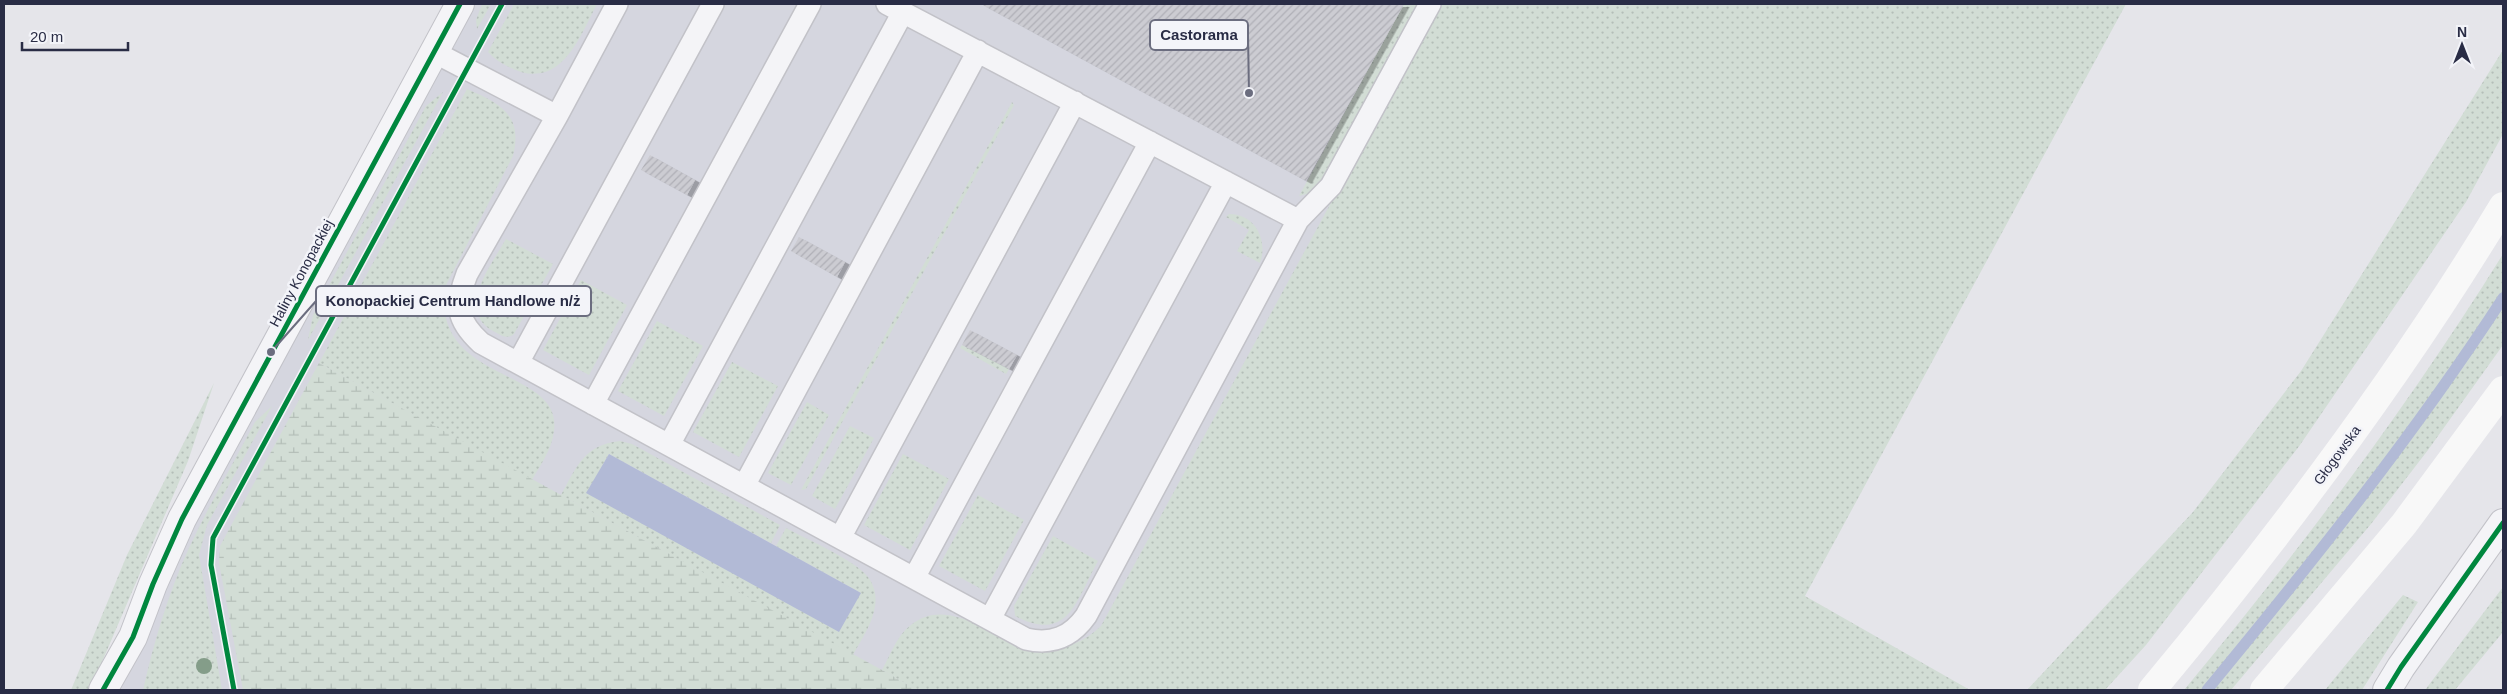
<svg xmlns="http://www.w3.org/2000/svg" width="2507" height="694" font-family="Arial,sans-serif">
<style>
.built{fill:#d5d6df}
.grass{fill:url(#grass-dots)}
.wetland{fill:url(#wetland-marsh)}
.water{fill:#b2bad6}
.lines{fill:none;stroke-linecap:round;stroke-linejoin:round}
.stream{stroke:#b2bad6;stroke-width:11}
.building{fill:url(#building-hatch);filter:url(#shadow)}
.service-casing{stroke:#c2c2c8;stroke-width:24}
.minor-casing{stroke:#c2c2c8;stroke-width:30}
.tertiary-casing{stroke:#c2c2c8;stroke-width:30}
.service{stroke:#f4f4f7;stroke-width:21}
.minor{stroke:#f4f4f7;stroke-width:28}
.tertiary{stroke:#f4f4f7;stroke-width:28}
.secondary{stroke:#f8f8f8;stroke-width:28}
.cycleway-casing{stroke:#f3f4f9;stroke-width:8}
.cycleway{stroke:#00873e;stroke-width:5}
.tree{fill:#849d89}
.labels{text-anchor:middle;stroke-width:5;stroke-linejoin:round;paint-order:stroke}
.street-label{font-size:14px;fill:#292c45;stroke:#f3f4f9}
.leader{fill:none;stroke:#6b6d7f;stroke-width:2}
.callout-dot{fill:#6b6d7f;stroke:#f3f4f9;stroke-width:2}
.callout{fill:#f3f4f9;stroke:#6b6d7f;stroke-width:2}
.callout-label{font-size:15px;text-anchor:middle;font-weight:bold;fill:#292c45}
</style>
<defs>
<pattern id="grass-dots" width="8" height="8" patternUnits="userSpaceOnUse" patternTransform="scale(1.25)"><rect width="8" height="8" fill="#d2ddd5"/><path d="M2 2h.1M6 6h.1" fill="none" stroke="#b4beb8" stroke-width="1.8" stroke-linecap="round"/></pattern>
<pattern id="wetland-marsh" width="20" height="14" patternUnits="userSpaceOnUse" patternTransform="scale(1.25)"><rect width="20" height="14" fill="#d2ddd5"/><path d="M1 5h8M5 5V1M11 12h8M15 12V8" fill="none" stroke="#b4beb8"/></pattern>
<pattern id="building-hatch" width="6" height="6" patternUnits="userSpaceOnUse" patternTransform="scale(1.25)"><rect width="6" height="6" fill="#ccccd2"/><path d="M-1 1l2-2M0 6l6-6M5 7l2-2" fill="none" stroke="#afafb6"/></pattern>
<filter id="shadow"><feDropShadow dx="5.5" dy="3" stdDeviation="0" flood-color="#0004"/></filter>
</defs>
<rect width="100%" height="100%" fill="#e5e5ea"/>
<path class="built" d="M 460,4 L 1479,4 L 1104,690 L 103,690 Z"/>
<path class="grass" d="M 482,4 L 491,4 L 477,29 L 476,20 Z
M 514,4 L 597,4 C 581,34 564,84 521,72 C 509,68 496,61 488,52 Z
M 1404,4 L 1419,4 L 1324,180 L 1310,193 L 1299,196 Z
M 1439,4 L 2126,4 L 1805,596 L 1970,690 L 917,690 L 882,670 C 890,656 897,635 911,625 C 966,581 1029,694 1101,626 Z
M 2503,50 L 2503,134 L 2466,202 L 2300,445 L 2146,645 L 2105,690 L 2027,690 L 2193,512 L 2301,371 Z
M 467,89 C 502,104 523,116 513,156 L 445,287 C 431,385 563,366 554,431 C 552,449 541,464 532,480 L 319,363 Z
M 443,92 L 308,340 L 313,315 L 426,106 Z
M 1012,102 L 1014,105 L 806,489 L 801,490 Z
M 1229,214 C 1256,214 1268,241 1260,263 L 1237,251 L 1249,230 L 1226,217 Z
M 506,239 L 553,264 L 514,334 C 507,340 501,335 493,331 C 455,310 492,264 506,239 Z
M 2503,254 L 2503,345 L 2428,450 L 2371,524 L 2231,690 L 2184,690 C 2299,551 2408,407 2503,254 Z
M 581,280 L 627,305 L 589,375 L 543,350 Z
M 657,321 L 703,346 L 664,416 L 618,391 Z
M 962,345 L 1009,369 L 1006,374 L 960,348 Z
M 732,362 L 778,386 L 739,457 L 693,432 Z
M 214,383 L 188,461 L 90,690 L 71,690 L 127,555 Z
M 807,402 L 829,415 L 791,485 L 768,473 Z
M 272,406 L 207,525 L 199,555 L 222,690 L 143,690 C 154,642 168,594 189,548 C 209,505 233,464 255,422 Z
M 850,426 L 874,438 L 835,509 L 812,496 Z
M 620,441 L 632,444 L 780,525 L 771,543 L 609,454 L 587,493 L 861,593 L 776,546 L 786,528 C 806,539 855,560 868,577 C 874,585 877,596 875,606 C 873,623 861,640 853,655 L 561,495 C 577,466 584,445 620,441 Z
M 903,454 L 949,479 L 910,550 L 864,525 Z
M 978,495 L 1024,520 L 985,591 L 939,566 Z
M 1053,536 L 1098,561 C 1076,600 1069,644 1015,616 L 1014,606 Z
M 2503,587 L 2503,632 L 2455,690 L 2425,690 Z
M 2403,595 L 2418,602 L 2362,690 L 2325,690 Z"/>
<path class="wetland" d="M 319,363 L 882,670 L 917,690 L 243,690 L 219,563 L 220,546 Z"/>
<path class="water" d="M 609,454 L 861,593 L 839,632 L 586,493 Z"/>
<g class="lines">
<path class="stream" d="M 2207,690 C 2311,564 2414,435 2503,298"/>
</g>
<path class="building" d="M 981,4 L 1404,4 L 1306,181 Z
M 650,155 L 695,180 L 687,195 L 641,170 Z
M 799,237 L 845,262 L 837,277 L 791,251 Z
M 970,330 L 1017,355 L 1009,369 L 962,345 Z"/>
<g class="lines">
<defs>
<path id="service" d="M 617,4 L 557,116 L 467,274 C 455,305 456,320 481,343 L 1026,639 C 1052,645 1071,637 1086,616 L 1298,220 L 1331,186 L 1430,4
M 887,4 L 1298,220
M 434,52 L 557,116
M 518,363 L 713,4
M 593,404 L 810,4
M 669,445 L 903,12
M 744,486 L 978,51
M 840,538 L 1075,102
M 914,578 L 1150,142
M 990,619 L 1226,182"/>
<path id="minor" d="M 2387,690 L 2401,667 L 2503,523"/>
<path id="tertiary" d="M 103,690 L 133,637 L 153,584 L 182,519 L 460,4"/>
</defs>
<use href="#service" class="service-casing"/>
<use href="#minor" class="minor-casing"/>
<use href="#tertiary" class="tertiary-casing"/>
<use href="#service" class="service"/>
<use href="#minor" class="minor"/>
<use href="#tertiary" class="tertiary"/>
<path class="secondary" d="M 2152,690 C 2280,536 2400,377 2503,206
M 2264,690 L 2404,524 L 2503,390"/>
<defs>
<path id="cycleway" d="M 103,690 L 133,637 L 153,584 L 182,519 L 460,4
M 234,690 L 211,565 L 213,538 L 502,4
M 2387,690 L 2401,667 L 2503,523"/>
</defs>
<use href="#cycleway" class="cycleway-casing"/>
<use href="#cycleway" class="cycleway"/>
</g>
<circle class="tree" cx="204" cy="666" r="8"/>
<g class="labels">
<g class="street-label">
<text transform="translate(301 273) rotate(-62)" y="5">Haliny Konopackiej</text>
<text transform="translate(2337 455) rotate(-54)" y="5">Głogowska</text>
</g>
</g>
<path class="leader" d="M1249 93L1248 35M271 352L316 301"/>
<g class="callout-dot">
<circle cx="1249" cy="93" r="5"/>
<circle cx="271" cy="352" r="5"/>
</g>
<g class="callout">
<rect x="1150" y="20" width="98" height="30" rx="5"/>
<rect x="316" y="286" width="275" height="30" rx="5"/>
</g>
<g class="callout-label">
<text x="1199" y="40">Castorama</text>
<text x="453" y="306">Konopackiej Centrum Handlowe n/ż</text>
</g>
<rect width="2507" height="694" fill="none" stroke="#292c45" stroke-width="10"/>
<g transform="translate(2462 45)" stroke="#f3f4f9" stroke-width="4" paint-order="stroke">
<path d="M0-4L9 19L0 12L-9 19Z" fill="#292c45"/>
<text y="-8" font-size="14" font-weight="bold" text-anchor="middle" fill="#292c45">N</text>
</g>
<path d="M22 42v8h106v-8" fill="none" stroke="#292c45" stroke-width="2.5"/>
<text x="30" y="42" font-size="15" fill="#292c45" stroke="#f3f4f9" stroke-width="4" paint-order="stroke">20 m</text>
</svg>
